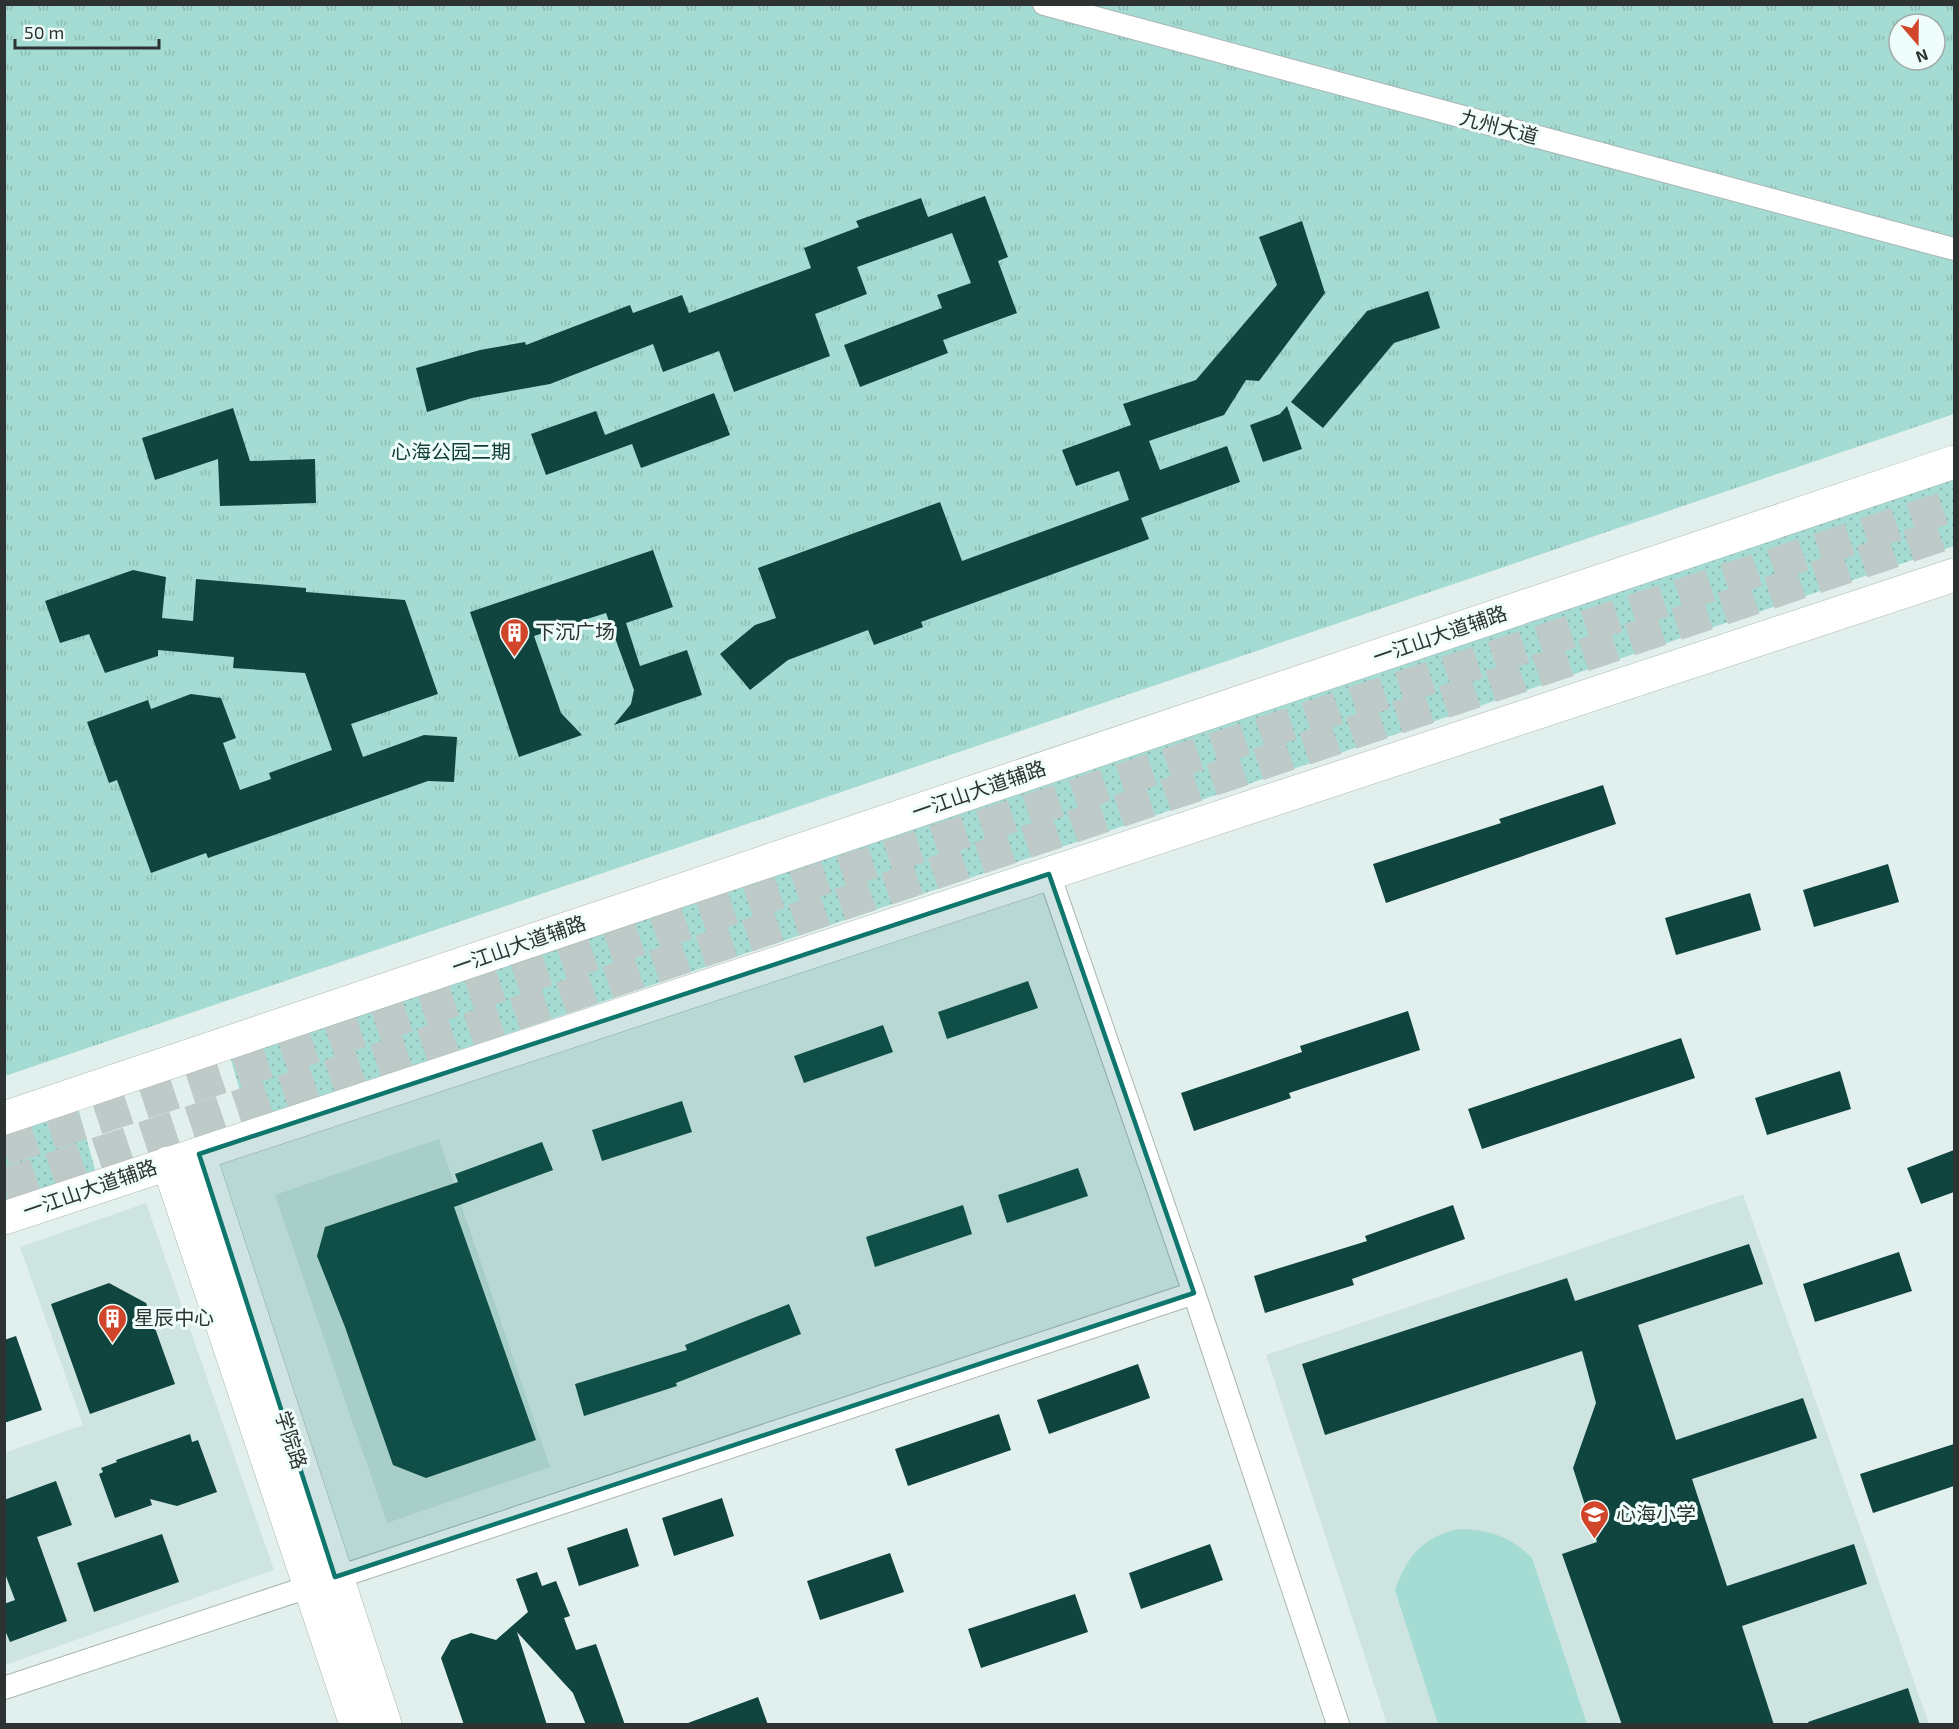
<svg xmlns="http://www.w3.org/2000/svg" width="1959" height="1729" font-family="'Exo 2','Noto Sans SC',sans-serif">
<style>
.built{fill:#cee4e0}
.grass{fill:url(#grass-dots)}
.park{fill:url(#park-tufts);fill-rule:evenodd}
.pitch{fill:#a4dbd2}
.building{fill:#0f453e}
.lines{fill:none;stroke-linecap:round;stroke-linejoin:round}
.trunk-tunnel{stroke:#becac8;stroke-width:33;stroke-dasharray:33 16;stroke-linecap:butt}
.minor-casing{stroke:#a9b6b4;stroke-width:24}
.secondary-casing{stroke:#a9b6b4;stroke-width:34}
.primary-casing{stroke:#a9b6b4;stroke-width:34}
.minor{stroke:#fff;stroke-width:22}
.secondary{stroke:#fff;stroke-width:33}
.primary{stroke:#fff;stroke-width:33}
.marked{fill:#0f766e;fill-opacity:0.2;stroke:#0f766e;stroke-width:4.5;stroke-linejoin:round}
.labels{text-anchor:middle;stroke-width:6;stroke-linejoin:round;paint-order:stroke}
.street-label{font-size:20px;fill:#2d3332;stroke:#effdfa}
.park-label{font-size:20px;fill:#103d37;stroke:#effdfa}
.poi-label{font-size:20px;fill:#2d3332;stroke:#effdfa;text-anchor:start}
</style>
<defs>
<pattern id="grass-dots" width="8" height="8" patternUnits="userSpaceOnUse" patternTransform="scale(1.5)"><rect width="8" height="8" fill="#a4dbd2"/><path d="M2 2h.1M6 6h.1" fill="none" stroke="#8ebcb5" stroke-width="1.8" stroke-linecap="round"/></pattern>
<pattern id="park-tufts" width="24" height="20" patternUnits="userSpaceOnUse" patternTransform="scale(1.5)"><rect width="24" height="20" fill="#a4dbd2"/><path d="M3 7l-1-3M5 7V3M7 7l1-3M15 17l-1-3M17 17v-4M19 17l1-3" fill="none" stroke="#8ebcb5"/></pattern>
</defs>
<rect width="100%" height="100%" fill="#e2f0ed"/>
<path class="built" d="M 439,1139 L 550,1467 L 387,1523 L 275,1195 Z
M 1743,1194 L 1929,1724 L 1387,1724 L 1266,1355 Z
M 146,1203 L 274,1570 L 5,1665 L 4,1453 L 83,1425 L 20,1247 Z"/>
<path class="grass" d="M 1954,477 L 1954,546 L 249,1121 L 230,1057 Z
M 78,1108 L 96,1173 L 5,1204 L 4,1133 Z"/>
<path class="park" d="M 4,5 L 1954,5 L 1954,414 L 5,1076 ZM 1899,24 L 1935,24 L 1935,60 L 1899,60 Z"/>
<path class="pitch" d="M 1459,1529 C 1489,1530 1510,1536 1532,1558 L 1587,1724 L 1438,1724 L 1395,1590 C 1406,1557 1424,1536 1459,1529 Z"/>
<path class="building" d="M 985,196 L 1008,257 L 998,261 L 1017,313 L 943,340 L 948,353 L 860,387 L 844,345 L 942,308 L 937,295 L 971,283 L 952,233 L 857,267 L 867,294 L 815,314 L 830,356 L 734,392 L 719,351 L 663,372 L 653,344 L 550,384 L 472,398 L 427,412 L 416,368 L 480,350 L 525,342 L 526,345 L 630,305 L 633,313 L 682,295 L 689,313 L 811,268 L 804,248 L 859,227 L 856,221 L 921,198 L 928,217 Z
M 1302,221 L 1325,293 L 1259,381 L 1246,380 L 1224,415 L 1149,441 L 1160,470 L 1227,446 L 1240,482 L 1141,518 L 1149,539 L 921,622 L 923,627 L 874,645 L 868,630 L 788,660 L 750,690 L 720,654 L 755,625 L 776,618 L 758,568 L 940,502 L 962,561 L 1129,500 L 1119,471 L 1076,486 L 1062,450 L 1131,425 L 1123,404 L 1196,380 L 1277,285 L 1259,237 Z
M 1428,291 L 1440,328 L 1394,343 L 1323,428 L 1291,402 L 1367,311 Z
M 714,393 L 730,435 L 641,468 L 632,444 L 546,475 L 531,434 L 596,411 L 605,435 Z
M 1287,406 L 1302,449 L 1263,462 L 1250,425 L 1280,414 Z
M 233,408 L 250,461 L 315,459 L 316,503 L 220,506 L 218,459 L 155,480 L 142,438 Z
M 653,550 L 673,607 L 626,623 L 640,666 L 687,650 L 702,695 L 614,725 L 631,704 L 634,690 L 606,613 L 534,636 L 561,713 L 582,735 L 519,757 L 470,612 Z
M 133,570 L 166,577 L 162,618 L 193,621 L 196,579 L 306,588 L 306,592 L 405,600 L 438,694 L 351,724 L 363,757 L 424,735 L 457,737 L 454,782 L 428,781 L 208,858 L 206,853 L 151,873 L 117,780 L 109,783 L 87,722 L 148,700 L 151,709 L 191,694 L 221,698 L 236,738 L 223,743 L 240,790 L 271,779 L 269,773 L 332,750 L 305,673 L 233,668 L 234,657 L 158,650 L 158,656 L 105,673 L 89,634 L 60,643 L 45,601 Z
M 1603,785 L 1616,824 L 1386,903 L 1373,864 L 1501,823 L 1499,819 Z
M 1888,864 L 1899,902 L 1814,927 L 1803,890 Z
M 1750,893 L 1761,930 L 1676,955 L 1665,918 Z
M 1028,981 L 1038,1008 L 947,1039 L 938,1012 Z
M 1408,1011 L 1420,1050 L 1289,1093 L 1291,1098 L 1194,1131 L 1181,1093 L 1302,1052 L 1300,1046 Z
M 883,1025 L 893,1052 L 804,1083 L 794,1056 Z
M 1681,1038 L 1695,1078 L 1482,1149 L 1468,1109 Z
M 1840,1071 L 1851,1109 L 1767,1135 L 1755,1098 Z
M 682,1101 L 692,1132 L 602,1161 L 592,1130 Z
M 542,1142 L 553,1170 L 454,1207 L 536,1440 L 426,1478 L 393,1465 L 345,1327 L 317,1256 L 325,1227 L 458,1182 L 455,1174 Z
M 1954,1150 L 1954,1192 L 1921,1204 L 1907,1168 Z
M 1078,1168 L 1088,1196 L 1007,1223 L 998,1195 Z
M 963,1205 L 972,1234 L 875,1267 L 866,1237 Z
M 1453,1205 L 1465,1239 L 1352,1279 L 1354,1285 L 1265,1313 L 1254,1276 L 1367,1241 L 1365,1236 Z
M 1749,1244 L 1763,1284 L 1638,1325 L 1676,1440 L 1803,1398 L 1817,1438 L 1692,1479 L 1727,1586 L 1854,1544 L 1867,1584 L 1742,1626 L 1774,1725 L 1622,1725 L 1562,1554 L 1597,1542 L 1573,1468 L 1596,1403 L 1582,1351 L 1325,1435 L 1302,1364 L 1567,1278 L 1575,1301 Z
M 1899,1252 L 1912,1291 L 1815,1322 L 1803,1284 Z
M 109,1283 L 146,1303 L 175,1384 L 90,1414 L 51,1304 Z
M 789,1304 L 801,1334 L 676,1383 L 677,1386 L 584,1416 L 575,1384 L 687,1350 L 685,1345 Z
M 16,1336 L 42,1410 L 4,1423 L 4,1340 Z
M 1138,1364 L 1150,1398 L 1049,1434 L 1037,1400 Z
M 999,1414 L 1011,1450 L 908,1486 L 895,1449 Z
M 190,1434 L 192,1442 L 198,1440 L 217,1492 L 177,1506 L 150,1499 L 152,1505 L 115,1518 L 99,1474 L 103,1472 L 101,1468 L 117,1462 L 116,1460 Z
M 1954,1444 L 1954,1486 L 1873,1513 L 1860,1474 Z
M 56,1481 L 72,1525 L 37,1537 L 67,1621 L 10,1642 L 4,1628 L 4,1604 L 15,1600 L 4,1571 L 4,1500 Z
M 722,1498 L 734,1536 L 674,1556 L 662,1518 Z
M 627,1528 L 639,1566 L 579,1586 L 567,1548 Z
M 162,1534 L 179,1582 L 94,1612 L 77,1563 Z
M 1210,1544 L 1223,1580 L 1141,1609 L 1129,1573 Z
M 890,1553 L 904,1592 L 820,1620 L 807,1581 Z
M 537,1572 L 542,1586 L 556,1581 L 570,1616 L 564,1618 L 576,1650 L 596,1644 L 625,1725 L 586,1725 L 573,1693 L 517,1632 L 547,1725 L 464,1725 L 441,1658 L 451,1640 L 471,1633 L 496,1640 L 528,1612 L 516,1579 Z
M 1075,1594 L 1088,1632 L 981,1668 L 968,1629 Z
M 1908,1688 L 1920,1725 L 1809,1725 L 1808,1722 Z
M 758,1697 L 768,1725 L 688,1725 L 688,1723 Z"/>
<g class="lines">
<path class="trunk-tunnel" d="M 4,1149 L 1954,505
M 4,1185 L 1954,531"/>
<defs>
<path id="minor" d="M 1044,4 L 1954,249
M 1049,874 L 1194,1293 L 1338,1724
M 4,1688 L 1194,1293"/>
<path id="secondary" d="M 199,1154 L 385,1724
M 168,1163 L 356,1724"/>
<path id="primary" d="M 4,1118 L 1954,462
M 4,1218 L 1954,575"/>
</defs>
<use href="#minor" class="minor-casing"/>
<use href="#secondary" class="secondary-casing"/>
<use href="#primary" class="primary-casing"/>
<use href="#minor" class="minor"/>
<use href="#secondary" class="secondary"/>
<use href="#primary" class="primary"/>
</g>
<path class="marked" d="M 1049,874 L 1194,1293 L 335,1577 L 199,1154 Z"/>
<defs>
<symbol id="building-pin" viewBox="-11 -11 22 30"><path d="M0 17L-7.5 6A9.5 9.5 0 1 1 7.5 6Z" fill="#d1462a" stroke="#effdfa"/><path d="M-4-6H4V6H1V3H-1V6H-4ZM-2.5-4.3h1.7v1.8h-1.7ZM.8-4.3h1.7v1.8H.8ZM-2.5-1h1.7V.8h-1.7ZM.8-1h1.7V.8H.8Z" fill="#fff"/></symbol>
<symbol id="school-pin" viewBox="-11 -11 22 30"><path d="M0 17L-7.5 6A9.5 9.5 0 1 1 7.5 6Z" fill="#d1462a" stroke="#effdfa"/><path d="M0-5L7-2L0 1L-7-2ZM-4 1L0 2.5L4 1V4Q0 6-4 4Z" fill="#fff"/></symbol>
</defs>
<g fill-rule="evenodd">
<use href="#building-pin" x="498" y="616" width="33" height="45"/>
<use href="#building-pin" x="96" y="1302" width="33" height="45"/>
<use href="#school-pin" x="1578" y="1498" width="33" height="45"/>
</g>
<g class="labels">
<g class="street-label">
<text transform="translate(1499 127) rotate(15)" y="7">九州大道</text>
<text transform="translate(1440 635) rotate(-19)" y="7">一江山大道辅路</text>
<text transform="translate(979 790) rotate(-19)" y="7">一江山大道辅路</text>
<text transform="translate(519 945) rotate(-19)" y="7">一江山大道辅路</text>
<text transform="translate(90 1189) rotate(-19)" y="7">一江山大道辅路</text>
<text transform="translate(291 1440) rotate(72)" y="7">学院路</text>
</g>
<g class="park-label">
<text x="451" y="459">心海公园二期</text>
</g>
<g class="poi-label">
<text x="535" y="639">下沉广场</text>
<text x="134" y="1325">星辰中心</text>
<text x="1616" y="1521">心海小学</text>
</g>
</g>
<rect width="1959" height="1729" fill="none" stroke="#2d3332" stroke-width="12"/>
<g transform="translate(1917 42) rotate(160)"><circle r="28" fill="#effdfa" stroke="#a1acaa" stroke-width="1.5"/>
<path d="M0-4.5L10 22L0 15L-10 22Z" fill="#d1462a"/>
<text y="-9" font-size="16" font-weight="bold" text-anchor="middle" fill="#2d3332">N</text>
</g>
<path d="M15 39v9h144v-9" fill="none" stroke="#2d3332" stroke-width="3"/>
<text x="24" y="39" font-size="18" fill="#2d3332" stroke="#effdfa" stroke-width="4.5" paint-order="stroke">50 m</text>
</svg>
